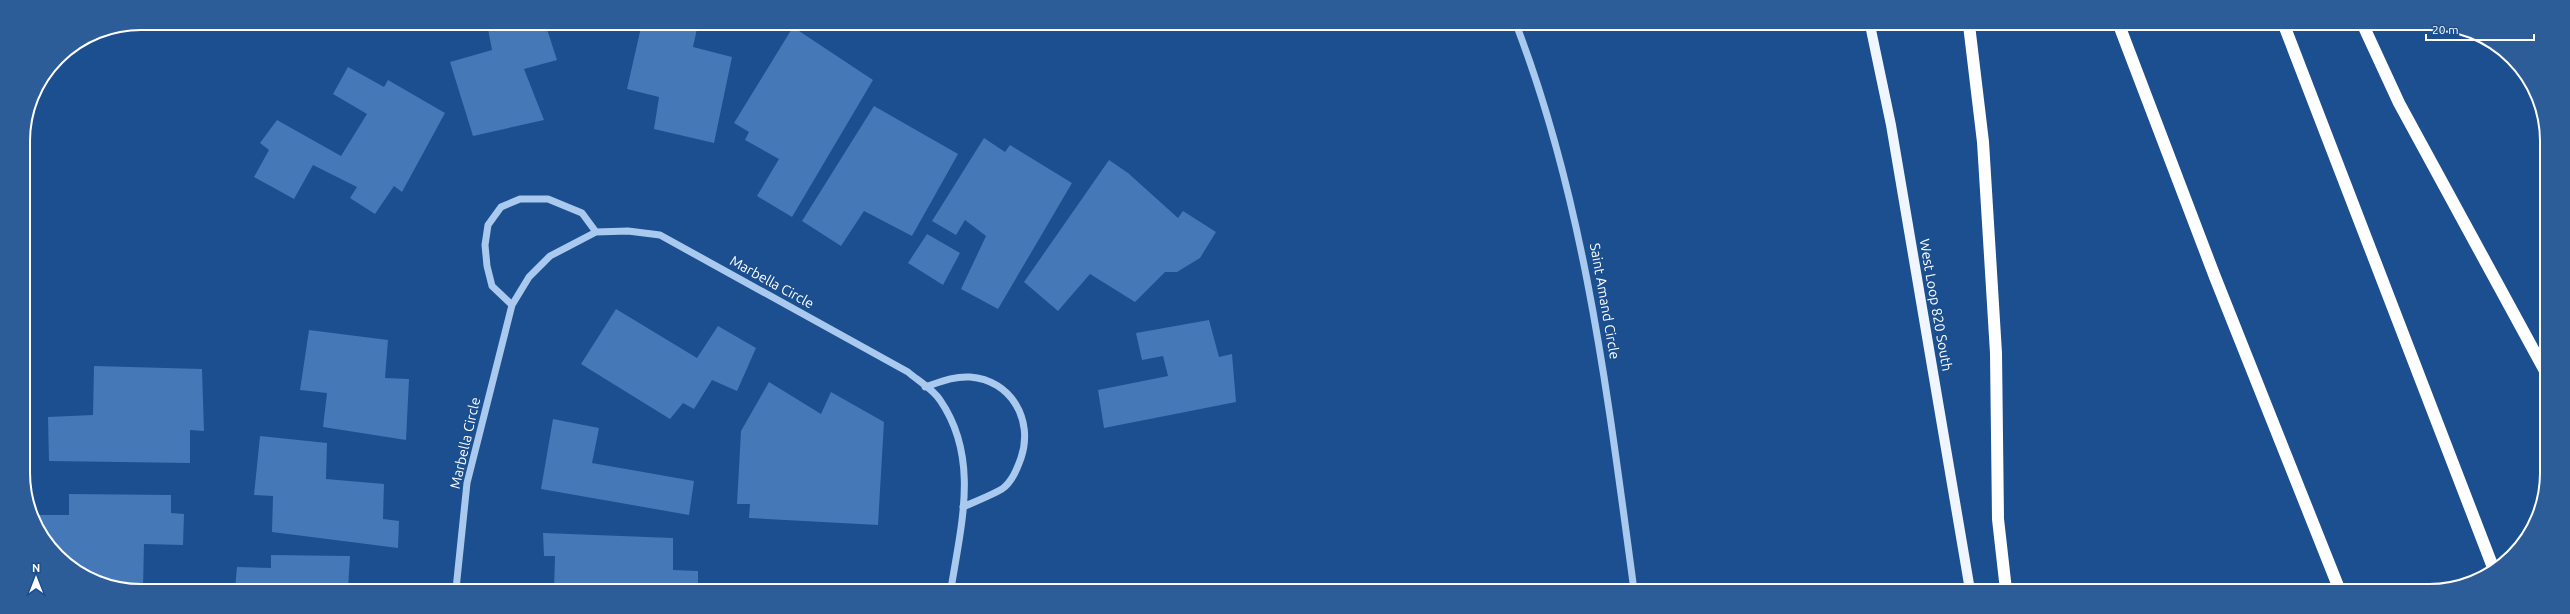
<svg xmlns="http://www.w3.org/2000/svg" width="2570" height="614" font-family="Ubuntu,sans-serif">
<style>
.building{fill:#4478b7}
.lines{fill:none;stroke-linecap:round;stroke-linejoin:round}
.minor{stroke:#a9c9ee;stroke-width:7}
.major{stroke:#f0f6ff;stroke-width:10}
.highway{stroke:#fff;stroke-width:12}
.labels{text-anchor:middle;stroke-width:3;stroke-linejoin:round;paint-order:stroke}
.street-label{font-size:14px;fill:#fff;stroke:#1b4f8f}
.rim{fill:none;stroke:#fff;stroke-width:2}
</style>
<rect width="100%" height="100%" fill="#1b4f8f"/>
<path class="building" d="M 507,23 L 545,23 L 557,60 L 524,69 L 544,120 L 473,136 L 450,62 L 492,50 L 488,29 Z
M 642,23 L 698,24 L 693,47 L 732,57 L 714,143 L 654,129 L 659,97 L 627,89 Z
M 793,27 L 873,80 L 792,217 L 757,196 L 779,159 L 745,140 L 749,132 L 734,123 Z
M 348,67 L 384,87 L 388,80 L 445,113 L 402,192 L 394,186 L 375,214 L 350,198 L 357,187 L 313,165 L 294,199 L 254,177 L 269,150 L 260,143 L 277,120 L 341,156 L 367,114 L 333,94 Z
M 874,106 L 958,154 L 912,236 L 864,211 L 841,246 L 802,221 Z
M 984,138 L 1005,152 L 1010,145 L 1072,183 L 998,309 L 961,289 L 986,236 L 965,220 L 956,235 L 932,221 Z
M 1109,160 L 1128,173 L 1178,218 L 1183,211 L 1216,232 L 1200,258 L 1177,272 L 1165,272 L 1135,302 L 1090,274 L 1058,311 L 1024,282 Z
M 927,234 L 960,253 L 943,285 L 908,263 Z
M 616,309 L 697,358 L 718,326 L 756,348 L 737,391 L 712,380 L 694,409 L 683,403 L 670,419 L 581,364 Z
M 1209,320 L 1219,357 L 1232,354 L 1236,402 L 1104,428 L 1098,390 L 1168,376 L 1163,356 L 1142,360 L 1136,333 Z
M 309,330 L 388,340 L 385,378 L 409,379 L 406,440 L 323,427 L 327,393 L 300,390 Z
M 94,366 L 202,369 L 204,431 L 190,430 L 190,463 L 49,461 L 48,417 L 93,415 Z
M 769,382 L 821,414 L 831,392 L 884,422 L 878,525 L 749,518 L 750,504 L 737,504 L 741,431 Z
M 553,419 L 599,428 L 592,463 L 694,481 L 689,515 L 541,489 Z
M 260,436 L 327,443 L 326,479 L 384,484 L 383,519 L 399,521 L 398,548 L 272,532 L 273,496 L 254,495 Z
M 69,494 L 171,495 L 171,513 L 184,514 L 183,545 L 144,544 L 143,589 L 118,589 L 88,579 L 58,557 L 39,532 L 32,515 L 69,515 Z
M 543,533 L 673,538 L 673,570 L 698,571 L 698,589 L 554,589 L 555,556 L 544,556 Z
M 271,555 L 350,556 L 348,589 L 235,589 L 237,567 L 271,568 Z"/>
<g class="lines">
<path class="minor" d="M 1516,24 C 1586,206 1608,399 1634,590
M 512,305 L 492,286 L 487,266 L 485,245 L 488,225 L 501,207 L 520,199 L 548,199 L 582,213 L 596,232
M 925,387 C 940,382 954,376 970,377 C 1011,380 1034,420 1021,458 C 1017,469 1012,482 1002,489 C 990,496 976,501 963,507
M 456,589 L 467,483 L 512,305 L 529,277 L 550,256 L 596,232 L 628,231 L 660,235 L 908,372 C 917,380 933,389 940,400 C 980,458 961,525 951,589"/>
<path class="major" d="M 1870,25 L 1891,125 L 1970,590"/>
<path class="highway" d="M 1969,25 L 1983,142 L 1996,353 L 1998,519 L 2006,590
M 2119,25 L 2215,277 L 2340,591
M 2284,25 L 2494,570
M 2363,25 L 2399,103 L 2545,371"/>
</g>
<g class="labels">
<g class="street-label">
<text transform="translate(772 282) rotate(29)" y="5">Marbella Circle</text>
<text transform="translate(1605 301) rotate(80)" y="5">Saint Amand Circle</text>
<text transform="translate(1936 305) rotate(80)" y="5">West Loop 820 South</text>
<text transform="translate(465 443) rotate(-77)" y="5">Marbella Circle</text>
</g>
</g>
<path d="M0 0H2570V614H0ZM141 30H2429A111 111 0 0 1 2540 141V473A111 111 0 0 1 2429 584H141A111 111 0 0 1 30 473V141A111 111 0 0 1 141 30Z" fill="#2d5d98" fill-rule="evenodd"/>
<path class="rim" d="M141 30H2429A111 111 0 0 1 2540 141V473A111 111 0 0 1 2429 584H141A111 111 0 0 1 30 473V141A111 111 0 0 1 141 30Z"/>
<g transform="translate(36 578)" stroke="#1b4f8f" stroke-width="3" paint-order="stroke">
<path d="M0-3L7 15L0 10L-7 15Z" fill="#ffffff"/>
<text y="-6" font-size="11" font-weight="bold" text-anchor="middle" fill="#ffffff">N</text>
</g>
<path d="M2426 34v6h108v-6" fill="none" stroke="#ffffff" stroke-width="2"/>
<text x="2432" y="34" font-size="12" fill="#ffffff" stroke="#1b4f8f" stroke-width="3" paint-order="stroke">20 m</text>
</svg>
